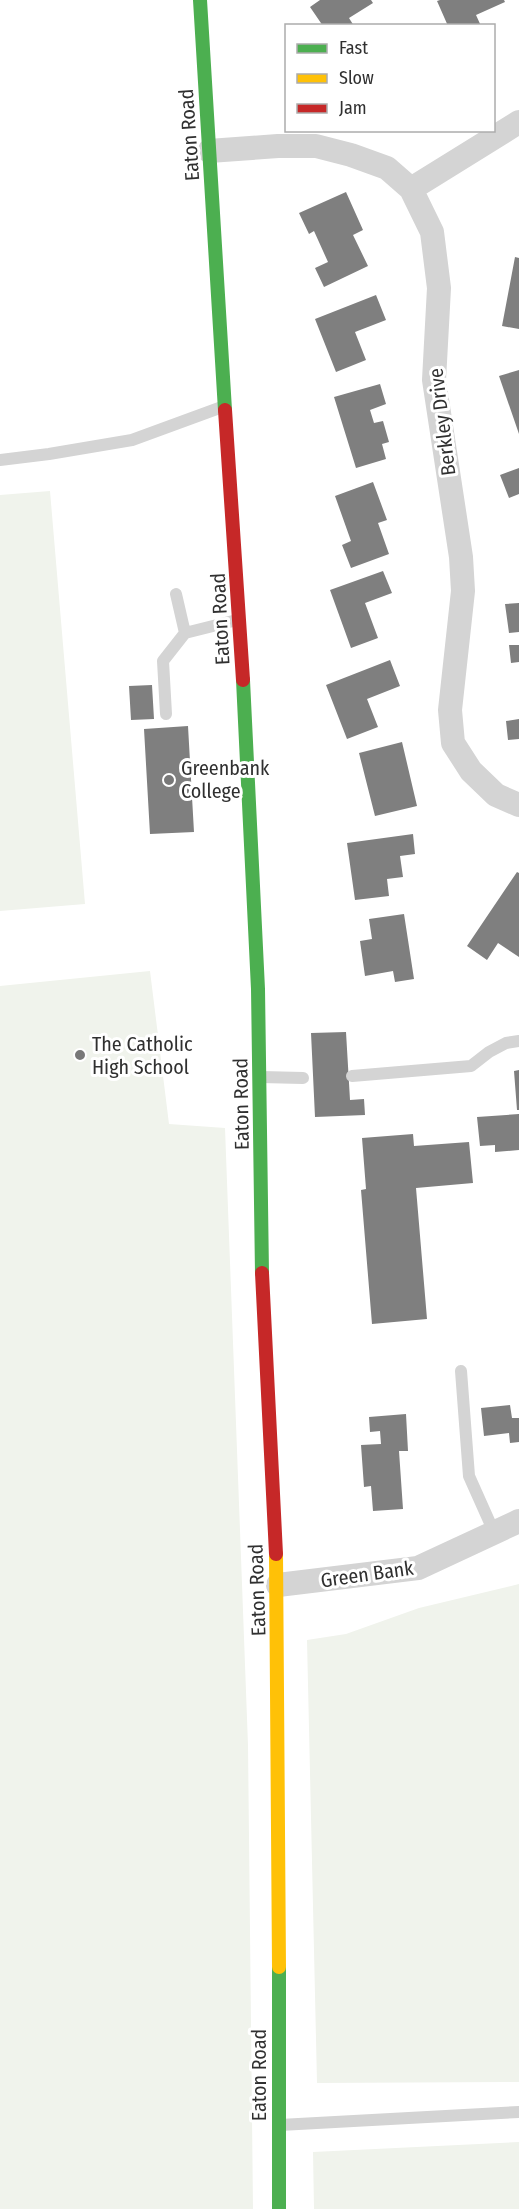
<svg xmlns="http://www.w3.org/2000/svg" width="519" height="2209" font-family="'Fira Sans Condensed',sans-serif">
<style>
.green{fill:#f0f3ec}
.building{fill:#7f7f7f}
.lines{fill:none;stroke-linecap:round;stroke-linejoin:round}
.lane{stroke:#d4d4d4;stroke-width:12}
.street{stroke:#d4d4d4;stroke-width:24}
.fast{stroke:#4caf50;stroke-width:14}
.slow{stroke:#ffc107;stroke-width:14}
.jam{stroke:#c62828;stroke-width:14}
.poi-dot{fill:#787878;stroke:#fff;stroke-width:2}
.labels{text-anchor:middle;stroke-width:6;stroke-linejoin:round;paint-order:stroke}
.street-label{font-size:20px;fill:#303030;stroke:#fff}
.poi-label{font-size:20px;fill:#303030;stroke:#fff;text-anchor:start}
</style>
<rect width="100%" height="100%" fill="#fff"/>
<path class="green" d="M 50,491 L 85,904 L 0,911 L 0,495 Z
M 150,971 L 169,1124 L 225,1128 L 248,1745 L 253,2209 L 0,2209 L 0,986 Z
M 519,1584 L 519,2082 L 317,2083 L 307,1640 L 346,1634 L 419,1608 Z
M 519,2142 L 519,2209 L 314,2209 L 313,2152 Z"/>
<path class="building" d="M 320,0 L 371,0 L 373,3 L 349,18 L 354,26 L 323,26 L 310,7 Z
M 440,0 L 504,0 L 505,2 L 476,15 L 481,26 L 448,26 L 437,1 Z
M 346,192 L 363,230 L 353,235 L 368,266 L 324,287 L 315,268 L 328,262 L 314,231 L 309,234 L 299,213 Z
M 515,257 L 519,258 L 519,329 L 502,326 Z
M 376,295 L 386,320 L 355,332 L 366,360 L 336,372 L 315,319 Z
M 519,370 L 519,434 L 499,376 Z
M 380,384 L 386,404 L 370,410 L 374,423 L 383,421 L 389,442 L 382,444 L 386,459 L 356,468 L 334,397 Z
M 519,468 L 519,494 L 509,498 L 500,475 Z
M 373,482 L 387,520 L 378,523 L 389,554 L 351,568 L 342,545 L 351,541 L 335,496 Z
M 383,571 L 392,593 L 365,603 L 378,638 L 351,648 L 330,590 Z
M 519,603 L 519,632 L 509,633 L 505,604 Z
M 509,645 L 519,645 L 519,662 L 511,663 Z
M 390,660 L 400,686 L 367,699 L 378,727 L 347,739 L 326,685 Z
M 152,685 L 154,719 L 131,720 L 129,686 Z
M 519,719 L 519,739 L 508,740 L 506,721 Z
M 188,726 L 194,832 L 150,834 L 144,729 Z
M 402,742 L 417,806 L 375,816 L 359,753 Z
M 413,834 L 415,854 L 400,856 L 403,877 L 387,879 L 389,896 L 355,900 L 347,843 Z
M 517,872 L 519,873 L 519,957 L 498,943 L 487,960 L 467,946 Z
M 404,914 L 414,979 L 395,982 L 393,971 L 365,976 L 360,941 L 372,939 L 369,919 Z
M 346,1032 L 350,1100 L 364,1099 L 365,1115 L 315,1117 L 311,1033 Z
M 519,1070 L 519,1110 L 517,1110 L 514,1071 Z
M 519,1114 L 519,1150 L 495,1152 L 495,1145 L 480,1146 L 477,1117 Z
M 413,1134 L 414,1146 L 469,1142 L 473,1183 L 416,1188 L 427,1319 L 372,1324 L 361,1190 L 366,1189 L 362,1138 Z
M 510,1405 L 512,1418 L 519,1418 L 519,1442 L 510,1443 L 509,1433 L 484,1436 L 481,1408 Z
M 406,1414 L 408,1451 L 399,1451 L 403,1509 L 373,1511 L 371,1486 L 364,1487 L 361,1445 L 381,1444 L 380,1431 L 370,1432 L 369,1417 Z"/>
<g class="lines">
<path class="lane" d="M 0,460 L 49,454 L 132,440 L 222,407
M 176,594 L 185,633
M 166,714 L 163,661 L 185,633 L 237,620
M 352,1076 L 471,1066 L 489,1052 L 506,1043 L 519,1041
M 261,1077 L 303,1078
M 461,1371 L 469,1476 L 494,1532
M 280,2125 L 519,2112"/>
<path class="street" d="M 209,151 L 278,146 L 316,146 L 351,155 L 387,168 L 411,189 L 432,232 L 439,288 L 434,380 L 461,557 L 463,591 L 450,710 L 453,743 L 471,771 L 496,795 L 519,805
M 411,189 L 519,122
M 278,1585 L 418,1568 L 519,1521"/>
<path class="fast" d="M 200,0 L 225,410
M 243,680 L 258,989 L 262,1273
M 279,1967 L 279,2209"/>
<path class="slow" d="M 276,1554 L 279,1967"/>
<path class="jam" d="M 225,410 L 243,680
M 262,1273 L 276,1554"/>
</g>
<g class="poi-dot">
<circle cx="169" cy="780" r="6"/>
<circle cx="80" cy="1055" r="6"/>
</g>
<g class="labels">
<g class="street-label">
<text transform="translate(189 135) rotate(-94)" y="7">Eaton Road</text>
<text transform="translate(442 422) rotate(-97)" y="7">Berkley Drive</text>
<text transform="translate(220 619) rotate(-93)" y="7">Eaton Road</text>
<text transform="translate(241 1104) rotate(-91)" y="7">Eaton Road</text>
<text transform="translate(367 1574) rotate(-8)" y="7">Green Bank</text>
<text transform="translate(257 1590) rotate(-92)" y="7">Eaton Road</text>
<text transform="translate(259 2075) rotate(-90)" y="7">Eaton Road</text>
</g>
<g class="poi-label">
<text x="181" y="775">Greenbank<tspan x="181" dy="23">College</tspan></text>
<text x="92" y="1051">The Catholic<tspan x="92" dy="23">High School</tspan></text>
</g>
</g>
<rect x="285" y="24" width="210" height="108" fill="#ffffff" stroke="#acacac" stroke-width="1.5"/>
<rect x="297" y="44" width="30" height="9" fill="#4caf50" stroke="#acacac" stroke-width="1.5"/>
<text x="339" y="54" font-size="18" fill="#303030">Fast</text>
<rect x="297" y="74" width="30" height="9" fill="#ffc107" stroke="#acacac" stroke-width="1.5"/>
<text x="339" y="84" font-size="18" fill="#303030">Slow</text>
<rect x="297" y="104" width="30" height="9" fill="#c62828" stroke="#acacac" stroke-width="1.5"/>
<text x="339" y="114" font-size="18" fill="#303030">Jam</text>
</svg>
